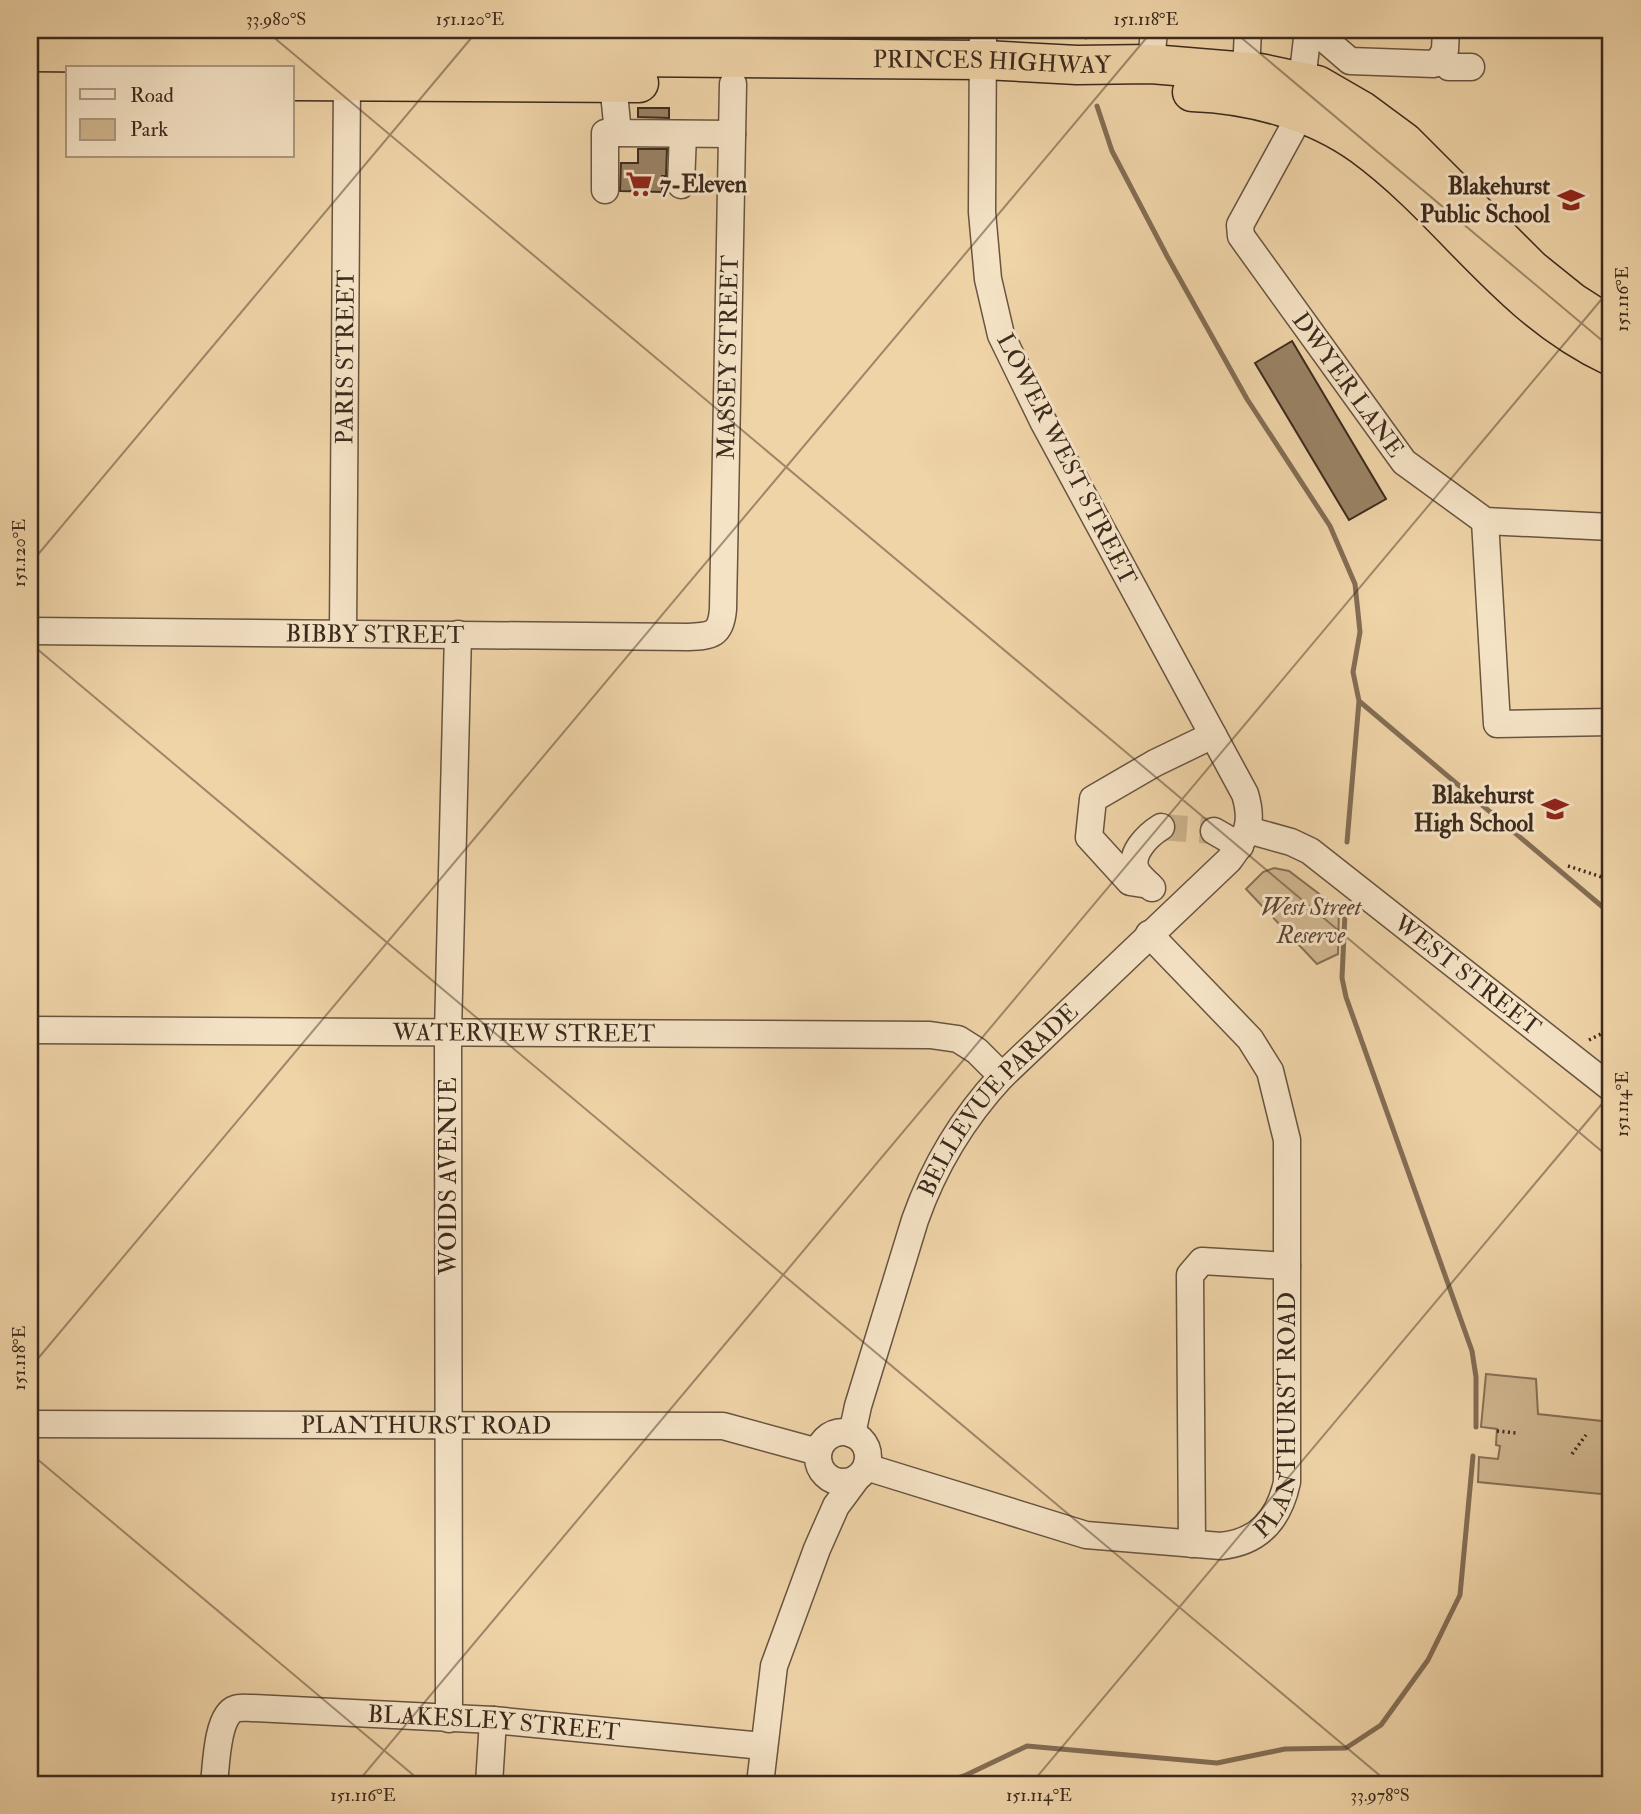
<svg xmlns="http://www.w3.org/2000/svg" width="1641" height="1814" font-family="'IM FELL Double Pica',serif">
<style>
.green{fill:#d1b790;stroke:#867056;stroke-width:2}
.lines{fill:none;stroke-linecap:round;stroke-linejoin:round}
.stream{stroke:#836d54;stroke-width:5}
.building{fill:#998265;stroke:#3c2a1d;stroke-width:2}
.minor-tunnel{stroke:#cbb28c;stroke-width:26;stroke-dasharray:26 13;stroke-linecap:butt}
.minor-casing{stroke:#695440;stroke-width:29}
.highway-casing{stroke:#3c2a1d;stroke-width:41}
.path{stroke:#3c2a1d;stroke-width:3.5;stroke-dasharray:2 3.5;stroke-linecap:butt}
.minor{stroke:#f5e3c6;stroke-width:26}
.highway{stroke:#efd4a8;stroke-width:38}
.ticks{fill:none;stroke:#3c2a1d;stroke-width:2;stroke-opacity:0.45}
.labels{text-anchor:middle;stroke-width:6;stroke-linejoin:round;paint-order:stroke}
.street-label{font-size:24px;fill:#3c2a1d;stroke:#f5e3c6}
.poi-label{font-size:24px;font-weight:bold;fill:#3c2a1d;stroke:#f5e3c6;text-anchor:end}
.park-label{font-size:24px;font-style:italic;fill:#5a4634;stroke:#f5e3c6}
.neatline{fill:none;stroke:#3c2a1d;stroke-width:2.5}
.ticks-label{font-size:18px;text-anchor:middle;fill:#3c2a1d}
</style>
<rect width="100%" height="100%" fill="#efd4a8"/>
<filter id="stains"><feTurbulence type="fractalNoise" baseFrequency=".00286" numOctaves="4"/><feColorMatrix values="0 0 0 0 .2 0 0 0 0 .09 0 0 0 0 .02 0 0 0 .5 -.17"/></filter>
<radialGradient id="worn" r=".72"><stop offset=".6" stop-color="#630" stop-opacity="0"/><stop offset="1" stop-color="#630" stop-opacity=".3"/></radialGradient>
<path class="green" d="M 698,30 L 1069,30 L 1070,34 L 699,35 Z
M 1274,868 L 1289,871 L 1339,909 L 1338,954 L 1317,964 L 1246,889 L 1263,872 Z
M 1486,1374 L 1536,1379 L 1538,1414 L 1611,1422 L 1611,1495 L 1478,1482 L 1479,1457 L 1498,1459 L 1500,1446 L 1496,1445 L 1497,1429 L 1481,1427 Z"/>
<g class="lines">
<path class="stream" d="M 1084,30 L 1086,37
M 1097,106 L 1112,151 L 1167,256 L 1247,399 L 1330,526 L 1355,584 L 1360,632 L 1353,672 L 1359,701 L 1347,842
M 1359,701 L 1611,914
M 1345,913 L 1342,978 L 1346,997 L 1472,1351 L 1476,1377 L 1476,1427
M 938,1784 L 964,1776 L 1027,1746 L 1217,1763 L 1285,1749 L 1346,1748 L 1381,1725 L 1428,1660 L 1460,1595 L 1473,1456"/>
</g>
<path class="building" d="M 638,108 L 669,108 L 669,118 L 638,117 Z
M 638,149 L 667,149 L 666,176 L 662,176 L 662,192 L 620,191 L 621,163 L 638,163 Z
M 1292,341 L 1386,499 L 1349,520 L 1255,363 Z"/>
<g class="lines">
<path class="minor-tunnel" d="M 1161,827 L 1214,831"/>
<defs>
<g id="minor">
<path id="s1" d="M 1308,30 L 1302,81 L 1292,130 L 1240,225 L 1241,236 L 1404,462 L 1485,521 L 1611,527"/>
<path d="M 1314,30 L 1350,61 L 1434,64 L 1441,58"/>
<path d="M 1441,58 L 1449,67 L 1471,67"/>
<path d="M 1441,58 L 1445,50 L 1446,30"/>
<path d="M 1151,64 L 1154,30"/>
<path d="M 1246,72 L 1248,30"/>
<path d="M 613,83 L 618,133 L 732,134"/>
<path d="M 681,185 L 683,134"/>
<path d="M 605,190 L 605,133 L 618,133"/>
<path d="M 1485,521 L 1497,724 L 1611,722"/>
<path id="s2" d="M 30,631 L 688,637 C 712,636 721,635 723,609 L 733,84"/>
<path id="s3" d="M 343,633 L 347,81"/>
<path id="s4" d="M 1248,830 L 1291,842 L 1310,851 L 1611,1088"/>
<path d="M 1214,831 L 1240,846"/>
<path d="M 1149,885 L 1130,882 L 1089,837 L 1093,799 L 1155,763 L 1213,735"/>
<path d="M 1152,888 C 1147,883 1140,877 1137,872 C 1127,855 1148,835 1161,827"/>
<path id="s5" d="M 30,1030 L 930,1035 L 958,1039 L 977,1051 L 1002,1076"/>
<path id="s6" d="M 30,1424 L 723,1426 L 818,1452"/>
<circle cx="843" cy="1457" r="25"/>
<path id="s7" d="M 852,1434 L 858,1406 L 915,1220 C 934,1166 963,1118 1002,1076 L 1229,860 C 1247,836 1254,824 1245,794 L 1043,421 L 1001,335 L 988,279 L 982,212 L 983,30"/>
<path id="s8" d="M 866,1467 L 1086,1535 L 1221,1546 C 1259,1542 1279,1519 1287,1482 L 1287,1140 L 1270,1071 L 1250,1039 L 1149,934"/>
<path d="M 1192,1544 L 1190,1275 L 1202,1261 L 1287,1266"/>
<path d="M 449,1719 L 448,1032 L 458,634"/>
<path id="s9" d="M 214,1784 C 216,1767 217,1715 235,1709 C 240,1707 247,1708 252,1708 L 493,1720 L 763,1746"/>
<path d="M 489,1784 L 493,1720"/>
<path d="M 760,1784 L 774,1666 L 817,1549 L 836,1506 L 856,1479"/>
</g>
<g id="highway">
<path id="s10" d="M 30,52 L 984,60 L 1077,65 L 1151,64 L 1260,73 L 1317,85 L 1362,111 L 1404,142 L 1531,269 L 1572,302 L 1611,327"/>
<path d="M 292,81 L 639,83"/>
<path d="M 1192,92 C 1251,94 1315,111 1363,146 C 1453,212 1507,307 1611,356"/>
</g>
</defs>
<use href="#minor" class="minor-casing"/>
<use href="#highway" class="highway-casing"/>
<path class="path" d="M 1602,787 L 1611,787
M 1568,866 L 1611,880
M 1589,1040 L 1611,1029
M 1497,1431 L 1516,1433
M 1572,1454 L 1586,1435"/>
<use href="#minor" class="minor"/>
<use href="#highway" class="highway"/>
</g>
<path class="ticks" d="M 265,30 L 1611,1159M 1232,30 L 1611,348M 30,564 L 478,30M 30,643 L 1390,1784M 30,1368 L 1153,30M 30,1453 L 424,1784M 356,1784 L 1611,288M 1031,1784 L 1611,1093"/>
<defs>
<symbol id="supermarket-bare" viewBox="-9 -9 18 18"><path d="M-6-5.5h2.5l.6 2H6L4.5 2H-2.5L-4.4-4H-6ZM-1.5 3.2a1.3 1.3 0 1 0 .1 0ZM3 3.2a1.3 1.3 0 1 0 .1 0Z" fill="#8f2418" stroke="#f5e3c6" stroke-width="2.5" paint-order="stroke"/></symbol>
<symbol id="school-bare" viewBox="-9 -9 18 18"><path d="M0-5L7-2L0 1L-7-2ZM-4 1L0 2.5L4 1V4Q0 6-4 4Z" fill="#8f2418" stroke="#f5e3c6" stroke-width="2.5" paint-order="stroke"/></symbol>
</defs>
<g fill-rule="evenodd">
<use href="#supermarket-bare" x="620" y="165" width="38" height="38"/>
<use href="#school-bare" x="1552" y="181" width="38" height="38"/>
<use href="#school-bare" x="1536" y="790" width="38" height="38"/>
</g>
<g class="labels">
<g class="street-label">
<text dy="8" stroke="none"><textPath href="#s10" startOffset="962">PRINCES HIGHWAY</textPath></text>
<text dy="8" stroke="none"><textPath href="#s3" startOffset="276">PARIS STREET</textPath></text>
<text dy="8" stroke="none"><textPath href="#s2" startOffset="962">MASSEY STREET</textPath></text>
<text dy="8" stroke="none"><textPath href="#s1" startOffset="404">DWYER LANE</textPath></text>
<text transform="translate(1067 459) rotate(63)" y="8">LOWER WEST STREET</text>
<text dy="8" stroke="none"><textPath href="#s2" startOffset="345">BIBBY STREET</textPath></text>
<text dy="8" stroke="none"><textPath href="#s4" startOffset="266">WEST STREET</textPath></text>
<text dy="8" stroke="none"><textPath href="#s5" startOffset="494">WATERVIEW STREET</textPath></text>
<text dy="8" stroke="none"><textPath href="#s7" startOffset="371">BELLEVUE PARADE</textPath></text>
<text transform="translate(448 1176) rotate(-90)" y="8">WOIDS AVENUE</text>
<text dy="8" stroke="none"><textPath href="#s8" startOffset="530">PLANTHURST ROAD</textPath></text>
<text dy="8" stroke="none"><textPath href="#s6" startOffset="396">PLANTHURST ROAD</textPath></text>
<text dy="8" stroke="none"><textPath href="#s9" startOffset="340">BLAKESLEY STREET</textPath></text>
</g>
<g class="poi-label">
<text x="660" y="192" text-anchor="start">7-Eleven</text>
<text x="1550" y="194">Blakehurst<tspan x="1550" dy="28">Public School</tspan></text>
<text x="1534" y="803">Blakehurst<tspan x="1534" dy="28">High School</tspan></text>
</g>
<g class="park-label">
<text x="1311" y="915">West Street<tspan x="1311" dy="28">Reserve</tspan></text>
</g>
</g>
<rect width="1641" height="1814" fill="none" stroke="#efd4a8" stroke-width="77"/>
<rect x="66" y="66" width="228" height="91" fill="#f5e3c6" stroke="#ab9982" stroke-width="2"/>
<rect x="80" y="89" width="35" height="10" fill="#f5e3c6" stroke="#ab9982" stroke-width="2"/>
<text x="130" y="102" font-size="21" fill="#3c2a1d">Road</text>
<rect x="80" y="119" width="35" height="21" fill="#d1b790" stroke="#ab9982" stroke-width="2"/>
<text x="130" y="136" font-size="21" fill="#3c2a1d">Park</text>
<rect x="38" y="38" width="1564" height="1738" class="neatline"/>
<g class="ticks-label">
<text x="276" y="25">33.980°S</text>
<text x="470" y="25">151.120°E</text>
<text x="1146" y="25">151.118°E</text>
<text transform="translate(1622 299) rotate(-90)" y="6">151.116°E</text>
<text transform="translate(19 553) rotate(-90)" y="6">151.120°E</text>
<text transform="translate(1622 1104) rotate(-90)" y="6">151.114°E</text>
<text transform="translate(19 1358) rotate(-90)" y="6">151.118°E</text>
<text x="363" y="1801">151.116°E</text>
<text x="1039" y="1801">151.114°E</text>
<text x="1380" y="1801">33.978°S</text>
</g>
<rect width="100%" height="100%" filter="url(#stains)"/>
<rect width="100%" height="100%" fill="url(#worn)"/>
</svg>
